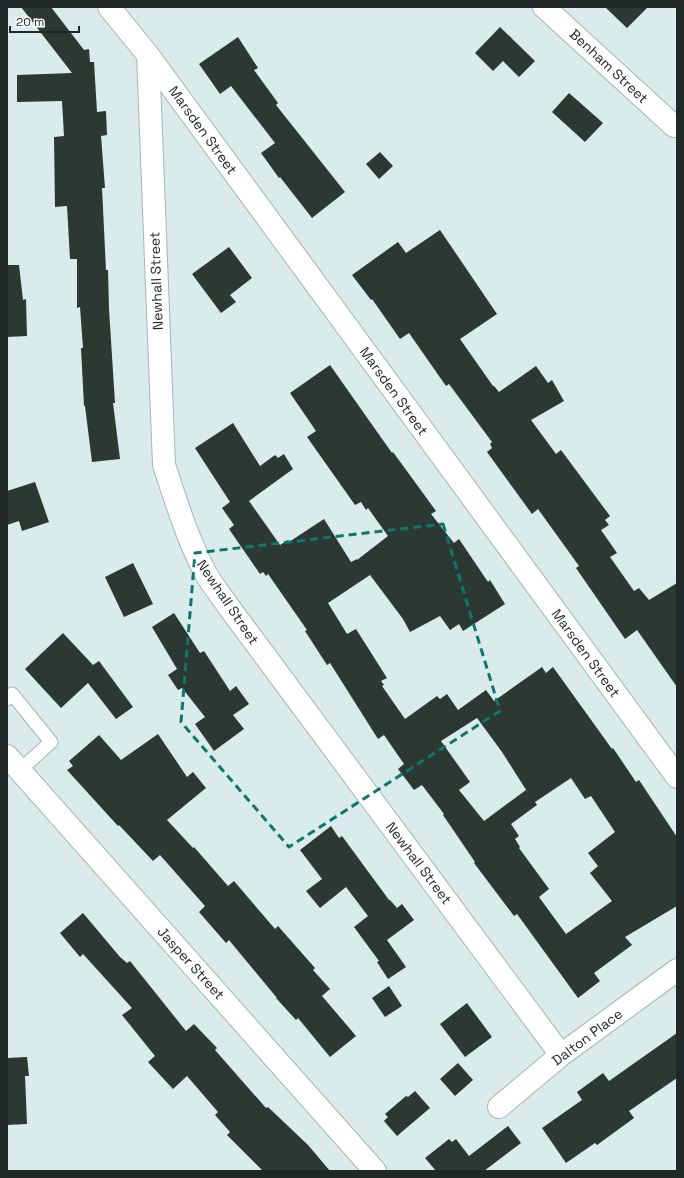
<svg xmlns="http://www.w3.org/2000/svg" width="684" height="1178" font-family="'Space Grotesk',sans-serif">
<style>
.building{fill:#2c3832;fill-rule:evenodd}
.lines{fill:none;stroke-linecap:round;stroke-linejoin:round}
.service-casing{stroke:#a6b6b5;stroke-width:15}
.minor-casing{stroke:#a6b6b5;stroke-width:24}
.secondary-casing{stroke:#a6b6b5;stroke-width:24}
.service{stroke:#fff;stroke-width:13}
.minor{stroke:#fff;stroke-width:22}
.secondary{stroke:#fff;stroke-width:22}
.marked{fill:none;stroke:#0f766e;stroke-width:3;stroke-dasharray:8 5;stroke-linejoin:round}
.labels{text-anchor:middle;stroke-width:4;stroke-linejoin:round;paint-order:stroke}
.street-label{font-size:14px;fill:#212828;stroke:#fff}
</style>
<rect width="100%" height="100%" fill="#d9ebea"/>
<path class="building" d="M 21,7 L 51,7 L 84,50 L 89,49 L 90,62 L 94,62 L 97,112 L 106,111 L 107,135 L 101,136 L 105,188 L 102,188 L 106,270 L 108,270 L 109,309 L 115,403 L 113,403 L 120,459 L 92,462 L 85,406 L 84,406 L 81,348 L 83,348 L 80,307 L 77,308 L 77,259 L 70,259 L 67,206 L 55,207 L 54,137 L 64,136 L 62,101 L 17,102 L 17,75 L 72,73 Z
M 605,7 L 648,7 L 627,28 Z
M 500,27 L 535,61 L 519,77 L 503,61 L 493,71 L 475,53 Z
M 238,37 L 258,68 L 254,70 L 278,103 L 276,105 L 345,192 L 312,218 L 280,177 L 279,178 L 261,153 L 275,143 L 231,86 L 220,94 L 199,64 Z
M 569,93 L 603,123 L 585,142 L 552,112 Z
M 380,152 L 393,166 L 379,179 L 366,164 Z
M 440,230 L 497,314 L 460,339 L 493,386 L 494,386 L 499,392 L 536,366 L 548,383 L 552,380 L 564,401 L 531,420 L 556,454 L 561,450 L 610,516 L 605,520 L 609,525 L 601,530 L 617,553 L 610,557 L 634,591 L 639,588 L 649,600 L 677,583 L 677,687 L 637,630 L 625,639 L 576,568 L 579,566 L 538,509 L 532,514 L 487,452 L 492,448 L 490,444 L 492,442 L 449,384 L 446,386 L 409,333 L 400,339 L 372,299 L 371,300 L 352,275 L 398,242 L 406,253 Z
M 229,247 L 252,278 L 230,295 L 236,302 L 221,313 L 192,274 Z
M 7,265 L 19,265 L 23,300 L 26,299 L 27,336 L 7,337 Z
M 330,365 L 392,453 L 393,452 L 436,511 L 431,514 L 454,543 L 459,539 L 488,582 L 490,580 L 505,604 L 463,631 L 459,624 L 450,630 L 440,616 L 410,632 L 403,619 L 370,575 L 328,603 L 347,634 L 356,629 L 387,678 L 381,681 L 384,685 L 382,686 L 405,719 L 437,696 L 440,699 L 447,694 L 458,710 L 486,690 L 494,701 L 542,667 L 546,673 L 553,667 L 612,749 L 613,748 L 636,782 L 639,780 L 677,837 L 677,906 L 625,937 L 632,945 L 594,973 L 600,981 L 578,998 L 517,914 L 514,916 L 474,863 L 475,862 L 443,815 L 444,814 L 422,785 L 414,790 L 398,769 L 404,764 L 384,735 L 378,739 L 330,663 L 327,665 L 305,631 L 307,630 L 268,574 L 266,576 L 263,572 L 260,574 L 229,529 L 234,525 L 222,508 L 230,502 L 195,448 L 233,423 L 260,466 L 275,455 L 278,458 L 284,454 L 293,469 L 249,501 L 280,545 L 288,540 L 289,542 L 324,519 L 351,562 L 357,559 L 357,560 L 388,536 L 368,508 L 366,510 L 361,502 L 355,505 L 307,437 L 316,431 L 290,393 ZM 477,718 L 502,752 L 530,796 L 526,790 L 484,821 L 459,790 L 470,782 L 441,741 ZM 571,778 L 585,799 L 591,796 L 615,832 L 588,853 L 598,866 L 590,873 L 612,901 L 566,934 L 539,897 L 549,889 L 519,848 L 520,847 L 515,839 L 519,836 L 511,824 L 537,805 L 535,802 Z
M 35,482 L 49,522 L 22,531 L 19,521 L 7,525 L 7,491 Z
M 133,563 L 153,604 L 124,617 L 105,577 Z
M 174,613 L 200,653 L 204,651 L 230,691 L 236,686 L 249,704 L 233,715 L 244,729 L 214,751 L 195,724 L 205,717 L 182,688 L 178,690 L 168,675 L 177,669 L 152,627 Z
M 63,633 L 93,665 L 99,661 L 133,707 L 116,719 L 88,683 L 61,708 L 25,669 Z
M 158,734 L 187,777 L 193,772 L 206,788 L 167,820 L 193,848 L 194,847 L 228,886 L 234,881 L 275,929 L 278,926 L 315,968 L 313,970 L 330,989 L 322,996 L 356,1036 L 330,1057 L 298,1018 L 296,1020 L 276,998 L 277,998 L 229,940 L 226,943 L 199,912 L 205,906 L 160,855 L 153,861 L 119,825 L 118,826 L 67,770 L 73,766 L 69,761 L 99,735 L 121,760 Z
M 331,826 L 339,838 L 342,836 L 389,900 L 390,900 L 397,908 L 402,904 L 414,920 L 387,940 L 406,967 L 388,979 L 377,962 L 379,961 L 354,927 L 368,916 L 346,887 L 320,908 L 306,891 L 322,879 L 300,850 Z
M 83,913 L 120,957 L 127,963 L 130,961 L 186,1031 L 194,1024 L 217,1048 L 215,1050 L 266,1108 L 268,1107 L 308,1145 L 330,1171 L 263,1171 L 227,1135 L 230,1132 L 215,1115 L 218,1112 L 187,1076 L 173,1089 L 148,1062 L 155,1056 L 122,1015 L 132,1008 L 83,954 L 80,957 L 60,933 Z
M 389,986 L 402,1006 L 385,1017 L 372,998 Z
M 467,1003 L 492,1037 L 465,1057 L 440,1024 Z
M 677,1033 L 677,1078 L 629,1111 L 634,1118 L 597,1145 L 595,1143 L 566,1163 L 542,1128 L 582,1100 L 577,1092 L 603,1073 L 609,1081 Z
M 27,1057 L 29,1076 L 25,1076 L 27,1124 L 7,1125 L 7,1058 Z
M 458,1063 L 473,1080 L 455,1096 L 440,1079 Z
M 415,1091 L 430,1108 L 397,1136 L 384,1121 L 388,1117 L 385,1114 L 406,1096 L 408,1097 Z
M 508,1126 L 521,1143 L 484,1171 L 436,1171 L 425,1158 L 449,1139 L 452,1142 L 456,1139 L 469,1156 Z"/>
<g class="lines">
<defs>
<path id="service" d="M 7,699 L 12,694 L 51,742 L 20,770"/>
<path id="minor" d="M 109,7 L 148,55 L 677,777
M 544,7 L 674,126
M 148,55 L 164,465 C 176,501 187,538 205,572 C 212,585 223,598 231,610 L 561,1055
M 499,1107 L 561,1055 L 677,970"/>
<path id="secondary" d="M 7,756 L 375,1171"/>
</defs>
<use href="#service" class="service-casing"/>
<use href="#minor" class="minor-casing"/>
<use href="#secondary" class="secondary-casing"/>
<use href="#service" class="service"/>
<use href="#minor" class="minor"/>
<use href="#secondary" class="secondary"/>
</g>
<path class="marked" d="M 443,524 L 500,711 L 289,847 L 181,722 L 195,553 Z"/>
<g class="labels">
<g class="street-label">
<text transform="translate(609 66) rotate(43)" y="5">Benham Street</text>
<text transform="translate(203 130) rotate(54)" y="5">Marsden Street</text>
<text transform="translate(156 281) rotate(-92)" y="5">Newhall Street</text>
<text transform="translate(394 391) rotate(54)" y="5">Marsden Street</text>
<text transform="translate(228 602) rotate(56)" y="5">Newhall Street</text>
<text transform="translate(586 653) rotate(54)" y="5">Marsden Street</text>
<text transform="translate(419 863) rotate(53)" y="5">Newhall Street</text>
<text transform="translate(191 963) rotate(48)" y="5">Jasper Street</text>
<text transform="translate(587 1037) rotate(-37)" y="5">Dalton Place</text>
</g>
</g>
<rect width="684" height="1178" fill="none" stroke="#212828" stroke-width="16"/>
<path d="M10 26v6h69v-6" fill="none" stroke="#212828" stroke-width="2"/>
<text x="16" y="26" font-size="12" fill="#212828" stroke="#ffffff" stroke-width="3" paint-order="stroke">20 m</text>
</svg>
